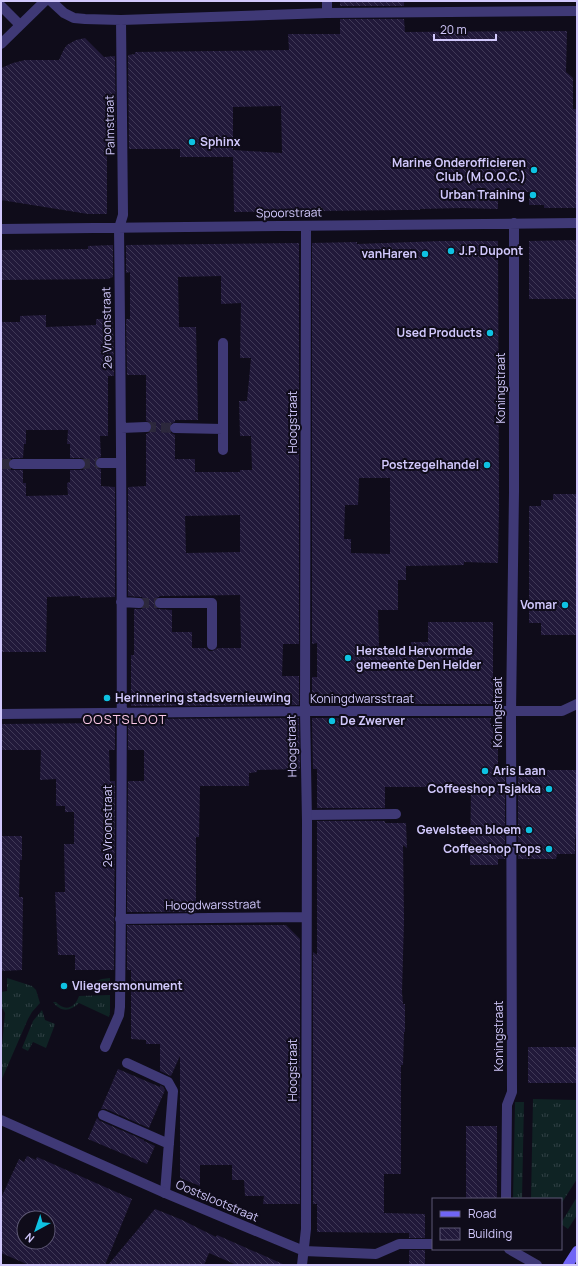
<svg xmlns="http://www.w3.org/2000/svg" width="578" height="1266" font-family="Manrope,sans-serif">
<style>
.grass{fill:url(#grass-tufts)}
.building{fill:url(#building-back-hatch);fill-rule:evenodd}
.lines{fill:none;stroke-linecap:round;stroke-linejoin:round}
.street-tunnel{stroke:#2c283c;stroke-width:10;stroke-dasharray:10 5;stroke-linecap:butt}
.lane{stroke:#3f3976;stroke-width:10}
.street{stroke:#3f3976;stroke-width:10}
.secondary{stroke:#7065f5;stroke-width:10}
.poi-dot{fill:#0ec2e2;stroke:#0f0c1a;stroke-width:1.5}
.labels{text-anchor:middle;stroke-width:4;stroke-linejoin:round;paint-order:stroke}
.street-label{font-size:12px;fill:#d1c8fc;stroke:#0f0c1a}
.poi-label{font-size:12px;font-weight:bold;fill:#d1c8fc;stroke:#0f0c1a;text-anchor:end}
.neighbourhood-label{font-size:13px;letter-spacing:1px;fill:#fccae7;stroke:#0f0c1a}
</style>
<defs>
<pattern id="grass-tufts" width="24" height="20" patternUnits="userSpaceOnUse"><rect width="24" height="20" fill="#0f2324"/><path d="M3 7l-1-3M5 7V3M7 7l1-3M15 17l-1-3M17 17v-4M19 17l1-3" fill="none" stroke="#314145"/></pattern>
<pattern id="building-back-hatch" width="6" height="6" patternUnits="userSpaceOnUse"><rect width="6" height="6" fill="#21193a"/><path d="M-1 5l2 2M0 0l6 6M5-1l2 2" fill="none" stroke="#403957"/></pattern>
</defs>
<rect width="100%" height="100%" fill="#0f0c1a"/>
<path class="grass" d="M 7,978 L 32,986 L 36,990 L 40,1003 L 32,1012 L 28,1019 L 1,1081 L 1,1047 L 2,1046 L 5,1013 L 3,1009 L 1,1008 L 1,992 L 7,991 Z
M 110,978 L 110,990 L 90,989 L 90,987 L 79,987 L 79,982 L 90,983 L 102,979 Z
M 110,995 L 110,1012 L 109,1017 L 79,1003 C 71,1011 61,1013 53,1002 L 56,1002 C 65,1012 75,1008 79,996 Z
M 42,1010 L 45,1020 L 55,1024 L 54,1027 L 46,1048 L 33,1042 L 28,1051 L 22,1048 L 33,1021 Z
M 533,1099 L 577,1100 L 577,1179 L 561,1204 L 561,1199 L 531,1199 Z
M 515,1102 L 524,1102 L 522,1199 L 513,1199 Z
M 577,1197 L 577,1215 L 568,1229 L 561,1224 L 561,1223 Z"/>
<path class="building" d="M 340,1 L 404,1 L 404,6 L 340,6 Z
M 340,19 L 404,19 L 405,32 L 567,31 L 566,72 L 573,78 L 573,109 L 577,109 L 577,208 L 544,208 L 544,205 L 529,205 L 529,192 L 498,192 L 498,209 L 462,208 L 420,209 L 420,210 L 405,210 L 234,212 L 233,157 L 180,157 L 180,149 L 129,149 L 128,55 L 135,54 L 135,52 L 289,50 L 288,34 L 340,34 ZM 281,106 L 282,153 L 233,150 L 233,107 Z
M 85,38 L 104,57 L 115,56 L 116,149 L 107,150 L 107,214 L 88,214 L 1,200 L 1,68 L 13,63 L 25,60 L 59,60 L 64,49 L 67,45 L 76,40 Z
M 577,240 L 577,299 L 529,299 L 529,241 Z
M 441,241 L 498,241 L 499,506 L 498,563 L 464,562 L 464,565 L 406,566 L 406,580 L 398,580 L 398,610 L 378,610 L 379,647 L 411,647 L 411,642 L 428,642 L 428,622 L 493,622 L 493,704 L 312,704 L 312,677 L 317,677 L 317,643 L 312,644 L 312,243 L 357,242 L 357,244 ZM 359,478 L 390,478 L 390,554 L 351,553 L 351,539 L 344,539 L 345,505 L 358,505 Z
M 299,243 L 299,644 L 283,644 L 282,676 L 299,676 L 299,705 L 131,706 L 131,655 L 134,655 L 134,609 L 142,609 L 145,603 L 142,597 L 128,596 L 128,487 L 146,486 L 146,434 L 150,432 L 152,427 L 151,423 L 146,421 L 146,375 L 127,375 L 126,319 L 130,319 L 130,272 L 126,273 L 126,245 ZM 221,276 L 221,304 L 241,303 L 240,358 L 251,358 L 247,401 L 239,401 L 240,436 L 251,436 L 252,470 L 240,470 L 240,472 L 195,472 L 195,459 L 175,459 L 175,435 L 171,433 L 169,428 L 170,424 L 175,422 L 175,420 L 198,420 L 196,327 L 179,327 L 178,277 ZM 240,515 L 240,552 L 186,553 L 185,516 ZM 240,595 L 241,648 L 218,648 L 212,651 L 209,651 L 206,648 L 192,648 L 192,632 L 172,632 L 172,610 L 157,609 L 154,603 L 155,599 L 160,596 Z
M 113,245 L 113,277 L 108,279 L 1,280 L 1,250 L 88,249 L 88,246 Z
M 46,315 L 46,327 L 96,325 L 96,319 L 113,319 L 114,376 L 108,376 L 108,436 L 100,436 L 101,457 L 96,459 L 95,463 L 97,468 L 101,469 L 101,486 L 115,487 L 115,597 L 80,598 L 80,596 L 47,597 L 46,652 L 1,652 L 1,322 L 20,322 L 20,316 ZM 26,430 L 68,430 L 67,444 L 70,444 L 70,458 L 83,458 L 86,461 L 86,464 L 83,470 L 70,470 L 70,482 L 67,483 L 68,495 L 26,496 L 26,483 L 23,483 L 23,470 L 11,470 L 8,464 L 8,461 L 11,458 L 23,458 L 24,444 L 26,444 Z
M 553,494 L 577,494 L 577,635 L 541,635 L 541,623 L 529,623 L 529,506 L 541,506 L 541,500 L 553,500 Z
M 299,718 L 300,769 L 257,770 L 257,772 L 249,773 L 249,786 L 200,786 L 199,837 L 196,837 L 196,912 L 127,912 L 128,781 L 144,781 L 144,750 L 128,750 L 128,723 L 132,723 L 132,719 Z
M 312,718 L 491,718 L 490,723 L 498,723 L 498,770 L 505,770 L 505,859 L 498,859 L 498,865 L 470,865 L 471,787 L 385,787 L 385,808 L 317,808 L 317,769 L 313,769 Z
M 115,723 L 115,750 L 109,750 L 110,781 L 115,781 L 114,970 L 75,970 L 75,955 L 58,955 L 55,892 L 65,892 L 64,844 L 74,844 L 74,812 L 65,812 L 65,806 L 56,806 L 56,779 L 40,780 L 41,750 L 1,750 L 1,724 Z
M 518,770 L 577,770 L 577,832 L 576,832 L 575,840 L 575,854 L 557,854 L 556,859 L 518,859 Z
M 317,821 L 385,821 L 385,823 L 406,823 L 407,848 L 403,845 L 404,920 L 402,992 L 403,1004 L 405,1004 L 405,1032 L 404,1032 L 403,1065 L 401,1065 L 401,1174 L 384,1174 L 384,1213 L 425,1214 L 425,1238 L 409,1238 L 409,1233 L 317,1232 L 317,1204 L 313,1204 L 313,952 L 317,955 Z
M 1,836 L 22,836 L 22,860 L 20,860 L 19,897 L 23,897 L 22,970 L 1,971 Z
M 127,925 L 286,925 L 300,939 L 300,1204 L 263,1204 L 264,1196 L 245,1196 L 244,1180 L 232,1180 L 232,1165 L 200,1165 L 200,1186 L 180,1178 L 180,1056 L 171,1076 L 160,1071 L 160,1044 L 146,1044 L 146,1040 L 131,1039 L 131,970 L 127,970 Z
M 528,1047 L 577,1047 L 577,1083 L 528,1083 Z
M 118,1069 L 160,1087 L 160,1085 L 163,1087 L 165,1090 L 149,1128 L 106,1109 L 101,1109 Z
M 97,1118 L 100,1121 L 144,1140 L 144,1141 L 155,1146 L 147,1164 L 88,1139 Z
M 466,1126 L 497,1126 L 497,1199 L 466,1199 Z
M 27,1156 L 36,1160 L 37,1157 L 132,1199 L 105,1265 L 29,1265 L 1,1253 L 1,1198 L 19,1159 L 24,1162 ZM 24,1218 L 48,1218 L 48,1242 L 24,1242 Z
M 155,1209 L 180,1219 L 216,1237 L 217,1235 L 285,1265 L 237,1265 L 209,1253 L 204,1265 L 108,1265 Z
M 409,1250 L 425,1250 L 425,1265 L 409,1265 Z"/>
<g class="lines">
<path class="street-tunnel" d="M 146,427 L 175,428
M 1,464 L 14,464
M 80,464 L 101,463
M 139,603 L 160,603"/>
<path class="lane" d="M 307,815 L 396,814
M 127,1063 L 168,1082 L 173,1091 L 165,1193
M 103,1115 L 169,1144"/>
<path class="street" d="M 51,1 L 64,13 L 74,18 L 85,19 L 121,20 L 327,13 L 577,11
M 327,1 L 327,13
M 1,6 L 20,25
M 1,44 L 45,1
M 1,229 L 577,223
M 121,428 L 146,427
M 175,428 L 223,429
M 223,450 L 223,343
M 101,463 L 121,463
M 14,464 L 80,464
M 121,602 L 139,603
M 160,603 L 212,603 L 212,645
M 1,714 L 305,711 L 562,711 L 577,704
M 120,919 L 306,917
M 105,1047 L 119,1015 L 120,1007 C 123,748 122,488 119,228 L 123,215 L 121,20
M 1,1120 L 165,1193 L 304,1251 L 376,1254 L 399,1244 L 433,1244
M 506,1199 L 507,1105 L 512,1092 L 511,712 L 514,492 L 514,223
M 509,1249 L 537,1265
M 302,1265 L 306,1229 L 307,821 L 305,711 L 306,226"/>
<path class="secondary" d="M 568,1265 L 577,1251"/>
</g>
<g class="poi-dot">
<circle cx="192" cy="142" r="4"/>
<circle cx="534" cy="170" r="4"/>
<circle cx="533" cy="195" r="4"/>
<circle cx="451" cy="251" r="4"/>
<circle cx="425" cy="254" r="4"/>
<circle cx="490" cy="333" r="4"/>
<circle cx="487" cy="465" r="4"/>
<circle cx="565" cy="605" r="4"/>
<circle cx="348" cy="658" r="4"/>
<circle cx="107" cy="698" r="4"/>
<circle cx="332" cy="721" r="4"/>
<circle cx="485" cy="771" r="4"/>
<circle cx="549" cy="789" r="4"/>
<circle cx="529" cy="830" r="4"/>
<circle cx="549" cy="849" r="4"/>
<circle cx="64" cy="986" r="4"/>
</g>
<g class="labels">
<g class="street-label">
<text transform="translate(110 125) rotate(-91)" y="4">Palmstraat</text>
<text transform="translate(289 213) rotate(-1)" y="4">Spoorstraat</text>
<text transform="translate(107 328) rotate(-91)" y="4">2e Vroonstraat</text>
<text transform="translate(501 388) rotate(-90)" y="4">Koningstraat</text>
<text transform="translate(293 422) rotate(-90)" y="4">Hoogstraat</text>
<text x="362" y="703">Koningdwarsstraat</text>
<text transform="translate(498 712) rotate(-90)" y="4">Koningstraat</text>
<text transform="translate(292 746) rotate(-91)" y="4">Hoogstraat</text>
<text transform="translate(108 826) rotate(-90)" y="4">2e Vroonstraat</text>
<text transform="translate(213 905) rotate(-1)" y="4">Hoogdwarsstraat</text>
<text transform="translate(499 1036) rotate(-90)" y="4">Koningstraat</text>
<text transform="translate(293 1070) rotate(-90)" y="4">Hoogstraat</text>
<text transform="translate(217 1201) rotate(23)" y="4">Oostslootstraat</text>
</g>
<g class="poi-label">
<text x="200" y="146" text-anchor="start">Sphinx</text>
<text x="526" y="167">Marine Onderofficieren<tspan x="526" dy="14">Club (M.O.O.C.)</tspan></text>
<text x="525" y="199">Urban Training</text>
<text x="459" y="255" text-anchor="start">J.P. Dupont</text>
<text x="417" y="258">vanHaren</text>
<text x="482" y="337">Used Products</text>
<text x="479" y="469">Postzegelhandel</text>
<text x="557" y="609">Vomar</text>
<text x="356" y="655" text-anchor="start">Hersteld Hervormde<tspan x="356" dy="14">gemeente Den Helder</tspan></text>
<text x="115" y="702" text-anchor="start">Herinnering stadsvernieuwing</text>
<text x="340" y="725" text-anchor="start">De Zwerver</text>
<text x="493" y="775" text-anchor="start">Aris Laan</text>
<text x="541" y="793">Coffeeshop Tsjakka</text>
<text x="521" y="834">Gevelsteen bloem</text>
<text x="541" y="853">Coffeeshop Tops</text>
<text x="72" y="990" text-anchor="start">Vliegersmonument</text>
</g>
<g class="neighbourhood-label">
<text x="125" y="724">OOSTSLOOT</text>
</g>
</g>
<rect width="578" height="1266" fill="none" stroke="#d1c8fc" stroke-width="4"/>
<rect x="432" y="1198" width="130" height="52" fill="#0f0c1a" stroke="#5d5774"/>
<rect x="440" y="1211" width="20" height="6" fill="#7065f5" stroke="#5d5774"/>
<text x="468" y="1218" font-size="12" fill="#d1c8fc">Road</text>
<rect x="440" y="1228" width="20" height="12" fill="url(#building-back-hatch)" stroke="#5d5774"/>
<text x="468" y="1238" font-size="12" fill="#d1c8fc">Building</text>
<g transform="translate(36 1230) rotate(220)"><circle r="19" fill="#0f0c1a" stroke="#5d5774"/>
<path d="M0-3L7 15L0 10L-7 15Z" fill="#0ec2e2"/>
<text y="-6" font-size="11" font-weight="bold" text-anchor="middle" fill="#d1c8fc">N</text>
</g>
<path d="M434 34v6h62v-6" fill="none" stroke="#d1c8fc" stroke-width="2"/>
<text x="440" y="34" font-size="12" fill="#d1c8fc" stroke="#0f0c1a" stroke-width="3" paint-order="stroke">20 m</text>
</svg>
